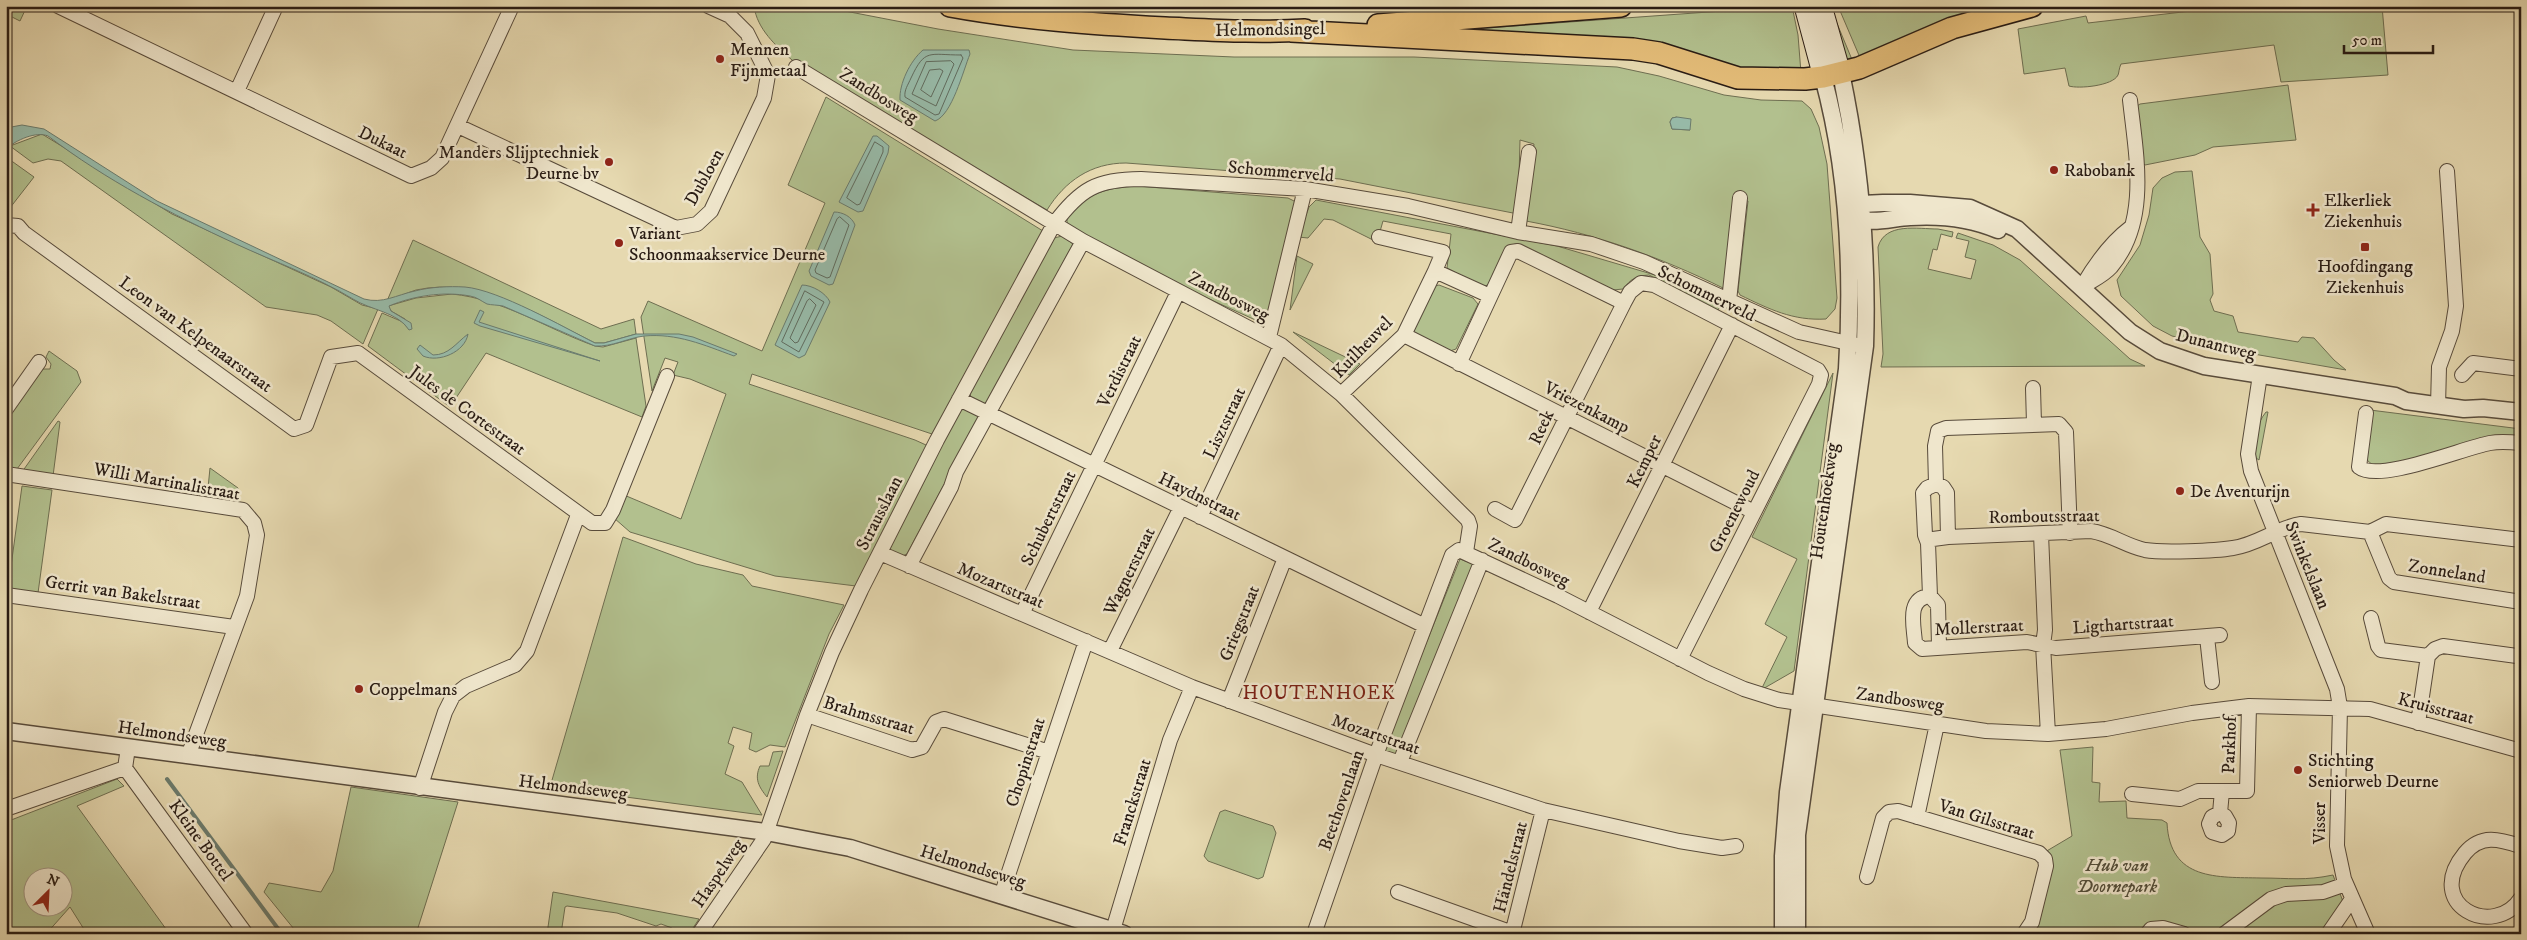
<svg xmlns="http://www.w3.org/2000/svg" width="2527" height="940" font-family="'IM FELL DW Pica',serif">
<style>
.green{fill:#b2c08e;stroke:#6e6e51;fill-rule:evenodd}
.water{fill:#97baa8;stroke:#6b7b6d}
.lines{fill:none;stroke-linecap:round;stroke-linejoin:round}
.shore{stroke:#606b5e;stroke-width:1}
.stream{stroke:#6b7b6d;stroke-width:4}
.minor-casing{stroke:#584b3b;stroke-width:16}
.tertiary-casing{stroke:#584b3b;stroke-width:19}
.secondary-casing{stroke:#291c14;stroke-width:21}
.primary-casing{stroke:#291c14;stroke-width:24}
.minor{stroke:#efe6cc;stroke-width:14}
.tertiary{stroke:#efe6cc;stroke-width:16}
.secondary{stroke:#efe6cc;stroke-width:19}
.primary{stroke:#e3bc78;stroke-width:21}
.poi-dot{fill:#8f2418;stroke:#efe6cc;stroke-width:2}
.labels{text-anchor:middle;stroke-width:5;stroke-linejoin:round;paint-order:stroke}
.street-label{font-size:18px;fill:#291c14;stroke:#efe6cc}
.poi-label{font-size:18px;fill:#291c14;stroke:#efe6cc;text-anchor:start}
.park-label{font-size:18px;font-style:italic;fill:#524d39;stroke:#efe6cc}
.neighbourhood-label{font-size:19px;letter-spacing:1px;fill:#7a1f14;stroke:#efe6cc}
</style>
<rect width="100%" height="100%" fill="#e6d9b0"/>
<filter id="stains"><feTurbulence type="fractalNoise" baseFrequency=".004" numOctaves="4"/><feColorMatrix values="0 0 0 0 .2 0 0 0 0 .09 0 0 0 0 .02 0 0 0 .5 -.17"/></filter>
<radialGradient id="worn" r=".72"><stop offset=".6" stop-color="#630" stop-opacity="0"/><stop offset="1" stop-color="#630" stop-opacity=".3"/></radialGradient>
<path class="green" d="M 6,6 L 27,6 L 20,21 L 6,14 Z
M 754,6 L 819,6 L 938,29 L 1073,50 L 1234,57 L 1414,57 L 1617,67 L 1659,76 L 1724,95 L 1761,100 L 1802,101 L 1811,109 L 1819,127 L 1827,164 L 1837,298 L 1835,309 L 1826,319 C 1793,321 1769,309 1740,295 L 1738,291 L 1748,201 L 1736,200 L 1727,285 L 1723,288 C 1660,257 1596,234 1526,221 L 1534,144 L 1520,140 L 1518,214 L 1340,179 L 1126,163 C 1091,163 1065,181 1047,210 L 792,60 C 776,46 757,29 754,6 ZM 1677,117 L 1690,130 L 1672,129 L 1670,122 L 1672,118 Z
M 1166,6 L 1317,6 L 1232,9 Z
M 1792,6 L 1798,35 L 1801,73 L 1716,67 L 1403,34 Z
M 1838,6 L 2006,6 L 1861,60 Z
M 2234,6 L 2382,6 L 2388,75 L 2281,82 L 2274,45 L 2121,64 C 2119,68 2119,73 2118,75 C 2113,86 2078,89 2069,86 L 2065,68 L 2024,74 L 2018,29 L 2086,16 L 2088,23 Z
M 1831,9 L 1853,62 L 1847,61 Z
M 2288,85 L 2296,140 L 2213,147 L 2195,155 L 2145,165 L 2141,161 L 2137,106 L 2140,104 Z
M 826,97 L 1043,231 L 935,435 L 752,374 L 749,384 L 915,440 L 926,445 L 928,448 L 856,586 L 775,576 L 630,532 L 614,518 L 624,495 L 681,519 L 726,394 L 690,379 L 673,375 L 678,362 L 665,358 L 652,391 L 641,317 L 648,301 L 762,351 L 825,203 L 788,185 Z
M 42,134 L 172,214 L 331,287 L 362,305 L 378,309 L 363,344 L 331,321 L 317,315 L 266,307 L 61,161 L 48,159 L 33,163 L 10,146 Z
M 6,157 L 34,177 L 6,213 Z
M 2192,171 L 2200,237 L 2210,254 L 2213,294 L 2210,300 L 2214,311 L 2233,316 L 2238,332 L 2298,342 L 2302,337 L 2314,338 L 2334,360 L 2346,370 L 2242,352 L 2172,336 L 2153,326 L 2121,296 L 2117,280 L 2140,245 L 2149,215 L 2153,188 L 2162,178 L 2175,172 Z
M 1136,186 L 1288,198 L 1296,202 L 1267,323 L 1262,323 L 1196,293 L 1067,226 L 1067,214 C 1093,192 1102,189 1136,186 Z
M 1316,200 L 1557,246 L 1655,275 L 1716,301 L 1719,303 L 1719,309 L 1717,310 L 1649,275 C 1635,276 1631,279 1623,289 L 1613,290 L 1516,244 L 1511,245 L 1490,285 L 1481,286 L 1447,268 L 1451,234 L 1383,221 L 1377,242 L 1333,220 L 1324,219 L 1308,238 L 1298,237 L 1309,207 Z
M 1938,229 L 1953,232 L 1952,237 L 1941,234 L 1937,250 L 1933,249 L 1928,269 L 1971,279 L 1976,260 L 1965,257 L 1969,241 L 1956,238 L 1958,233 L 1993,245 L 2020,260 L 2130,359 L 2145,366 L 1881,367 L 1883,354 L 1878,247 C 1885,222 1918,229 1938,229 Z
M 1062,236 L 1073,244 L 988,402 L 982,405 L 972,400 L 969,391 L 1050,239 Z
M 413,240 L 601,329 L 634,319 L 636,334 L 604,343 L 595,343 C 540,316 480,276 416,290 C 406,293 397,298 387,301 Z
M 1297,256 L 1313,264 L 1290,310 Z
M 1439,285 L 1473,298 L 1478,304 L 1456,349 L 1450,351 L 1415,334 L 1413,330 L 1435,286 Z
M 452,294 C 503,299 547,329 595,346 L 603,347 L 636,338 L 646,406 L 642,417 L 486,353 L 450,407 L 368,346 L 382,313 L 403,322 L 409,329 L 405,319 L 391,311 L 388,306 L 416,298 Z
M 1293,332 L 1360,364 L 1349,375 Z
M 49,351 L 77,371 L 81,382 L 17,469 L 6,468 L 6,416 L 40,369 L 50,369 L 51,364 L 46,357 Z
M 1833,373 L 1794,671 L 1761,690 L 1787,637 L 1765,624 L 1797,559 L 1752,537 Z
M 968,408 L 977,413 L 979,419 L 907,554 L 902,556 L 891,551 L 888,543 L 958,411 Z
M 2370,410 L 2521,429 L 2521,438 L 2383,468 C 2373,465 2368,464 2365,455 Z
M 2266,412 L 2268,412 L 2259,460 L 2256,458 C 2252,443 2256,424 2266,412 Z
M 58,421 L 60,422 L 53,476 L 22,472 Z
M 210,468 L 238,488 L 239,504 L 207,498 Z
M 22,486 L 52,490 L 38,593 L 8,588 Z
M 623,537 L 696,564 L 743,575 L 752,586 L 844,605 L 829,634 L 785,747 L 770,745 L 756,752 L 749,749 L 752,733 L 733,727 L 728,743 L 734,746 L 725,774 L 742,782 L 762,815 L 550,787 Z
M 1460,559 L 1476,565 L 1399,759 L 1382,753 Z
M 2093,747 L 2092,782 L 2100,783 L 2099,802 L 2126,801 L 2127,818 L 2162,820 L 2167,823 C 2170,881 2217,877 2261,878 C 2289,878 2305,881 2333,875 L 2345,907 L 2326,934 L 2193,934 L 2163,922 L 2144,927 L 2140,934 L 2030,934 L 2045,852 L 2072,836 L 2060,750 Z
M 783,751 L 767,797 C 759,787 754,779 760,766 L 769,766 L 773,752 Z
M 117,779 L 124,786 L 77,806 L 166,929 L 160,934 L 87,934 L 70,907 L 46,934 L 6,934 L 6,822 ZM 32,878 L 62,878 L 62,908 L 32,908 Z
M 351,787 L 458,802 L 416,934 L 298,934 L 264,892 L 269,883 L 321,892 L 333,871 Z
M 1225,810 L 1273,826 L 1276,833 L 1263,877 L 1258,879 L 1208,861 L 1204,856 L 1220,812 Z
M 553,892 L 699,919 L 689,934 L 672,933 L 672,928 L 661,924 L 656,926 L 617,913 L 567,906 L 565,907 L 561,934 L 547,934 Z"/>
<path class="water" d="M 923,50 L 969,50 L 970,54 C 963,71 952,115 935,121 L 900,100 C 899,84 910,61 923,50 Z
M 1677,117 L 1691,119 L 1690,130 L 1672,129 L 1670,122 L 1672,118 Z
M 22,125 L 44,129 L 157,201 L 364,299 C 383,304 396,295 415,291 C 430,287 449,286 465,287 C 499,290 563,327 595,343 L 604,343 L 636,334 L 679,334 L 693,337 L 737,354 L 734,356 C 704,345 677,333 644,336 C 628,338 612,347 595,346 L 503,306 C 498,305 491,305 487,304 C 481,301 477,297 470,296 C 443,291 413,296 389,306 L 391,311 L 411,323 L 412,329 L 409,330 C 398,312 370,310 353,299 C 317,277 275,262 236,244 C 171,214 106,180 48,136 C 36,131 16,140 6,149 L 6,128 Z
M 873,136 L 877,136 L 889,146 L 888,153 L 863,211 L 858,212 L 839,202 Z
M 834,212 C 843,212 852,217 855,225 L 833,284 L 829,285 L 811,276 L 809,271 Z
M 802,285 C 812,285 826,293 830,302 L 805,355 L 799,358 L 775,345 Z
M 480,310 L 484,312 L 479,322 L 600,361 L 480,326 L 474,323 Z
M 468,334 C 465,352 439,363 423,356 L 417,349 L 420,345 L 433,355 C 449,355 456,343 468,334 Z"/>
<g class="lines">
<path class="shore" d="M 961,55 L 963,58 L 939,114 L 935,115 L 905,97 C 904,90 908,85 911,78 C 925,48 929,55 961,55 Z
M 951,61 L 954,64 L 936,106 L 912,94 L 926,62 Z
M 930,70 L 940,69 L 943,71 L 931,97 L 921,90 Z
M 875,142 L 883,147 L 883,152 L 860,204 L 857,205 L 847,198 Z
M 840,217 L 849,225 L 830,277 L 827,278 L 816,273 L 815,270 L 837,219 Z
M 805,291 L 824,302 L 799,352 L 782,342 Z
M 810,299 L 816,305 L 798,342 L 795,343 L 790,338 L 807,301 Z"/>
<path class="stream" d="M 167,779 L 282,934"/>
<defs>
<path id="minor" d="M 58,6 L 411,176 L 431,168 L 442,158 L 512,6
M 796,67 L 1083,241 L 1281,345 L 1341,394 L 1468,520 L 1470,526 L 1466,552
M 237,91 L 276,6
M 458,126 L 676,228 L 697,224 L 711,211 L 764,98 L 768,75 L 747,33 L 730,16 L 708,6
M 6,225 L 18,226 L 24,233 L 294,429 L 306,425 L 331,357 L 358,353 L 592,523 L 605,523 L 613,510 L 667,376
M 1518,232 L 1529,152
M 1379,237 L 1443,252 L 1435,271 L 1490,296
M 2083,285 C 2096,263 2110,243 2130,228
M 2082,287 C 2091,281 2103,276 2111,267 C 2150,221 2136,155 2130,100
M 1729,301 L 1740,198
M 1404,335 L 1754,512
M 1269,337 L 1305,189
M 1459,364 L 1511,252 L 1518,251 L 1624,303 L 1630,292 L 1641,283 L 1654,285 L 1818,370 L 1821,375 L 1819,384 L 1680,659
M 2260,375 L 2248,454 L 2251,471 L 2337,689 L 2340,707 L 2337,846 L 2344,879 L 2368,934
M 2462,375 L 2473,363 L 2521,369
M 2033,388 L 2034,424
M 1341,394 L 1404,335 L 1435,271
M 959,399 L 1425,626
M 2438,406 L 2439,367 L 2452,331 L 2456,306 L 2447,171
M 6,409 L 39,362
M 2366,413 L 2359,467 C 2379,483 2463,448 2490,443 C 2500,441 2511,442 2521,443
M 6,474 L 243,510 L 254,523 L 257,535 L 247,596 L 188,756
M 1936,484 L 1935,446 L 1938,431 L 1946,428 L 2059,424 L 2066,432 L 2070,533
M 1495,509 L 1515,520 L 1624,303
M 1200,517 L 1281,345
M 2370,532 L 2389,578 L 2394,582 L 2521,602
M 2041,534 L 2045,630 L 2043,645 L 2048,734
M 1928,543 L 1933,539 L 1948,537 L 2091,531 C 2111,534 2126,546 2145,550 C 2162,553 2215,551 2233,548 C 2257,545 2278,527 2301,524 L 2370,532 L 2386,524 L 2521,540
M 880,553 L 1192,687 L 1376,755 L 1543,810 L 1679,841 L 1722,848 L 1736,846
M 909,566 L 951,487 L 956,472 L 1083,241
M 6,595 L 234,627
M 1930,596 C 1906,598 1914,626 1915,643 L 1922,649 L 2027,642 L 2056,648 L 2220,635
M 1589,612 L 1732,325
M 1022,614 L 1178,292
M 2371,618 L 2378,646 L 2381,650 L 2428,656
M 2207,637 L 2212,682
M 1939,646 L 1938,605 L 1930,596 L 1928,543 L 1925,535 L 1923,493 L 1927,488 L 1936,484 L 1943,487 L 1947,493 L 1948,537
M 1110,651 L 1181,507
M 1229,701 L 1285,558
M 807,715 L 912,750 L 922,747 L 936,722 L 944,719 L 1049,752
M 2418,723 L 2428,656 L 2435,649 L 2443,646 L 2517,656 L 2521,654
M 1400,762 L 1482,560
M 125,768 L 246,934
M 420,788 L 445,712 L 453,696 L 466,686 L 515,665 L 527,651 L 578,515
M 2132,794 L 2180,799 L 2198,791 L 2247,791 L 2249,706
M 6,809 L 125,768 L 128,748
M 2220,813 L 2225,816 L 2229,823 L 2228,831 L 2222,835 L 2212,832 L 2209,824 L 2212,817 L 2220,813 L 2222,791
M 1917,817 L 1937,724
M 2520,846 C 2499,839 2481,834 2465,853 C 2422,905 2494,940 2521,898
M 1867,877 L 1883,818 L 1889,812 L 1898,811 L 2039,853 L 2045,859 L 2046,866 L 2032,922 L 2024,934
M 1398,892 L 1513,933
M 1001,896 L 1086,641
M 1113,930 L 1170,740 L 1192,687
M 699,934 L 764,839 L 807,715 L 832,652 L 861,590 L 937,440 L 1054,224 C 1080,189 1097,179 1141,179 L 1305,189 L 1408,206 L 1518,232 L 1591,244 L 1644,262 L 1799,332 L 1857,345
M 1314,934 L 1376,755 L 1452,555 L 1459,550 L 1558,596 L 1708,673 L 1744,689 L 1779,700 L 1986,731 L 2048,734 L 2106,729 L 2192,713 L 2249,706 L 2370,709 L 2521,751
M 1512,934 L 1543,810
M 2147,934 L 2151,929 L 2163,928 L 2184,934
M 2224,934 L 2271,899 L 2286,894 L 2323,892 L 2346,884
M 2328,934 L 2352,899"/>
<path id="tertiary" d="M 1854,209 L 1862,204 L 1883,203 L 1910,203 L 1970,208 L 2017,229 L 2130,332 L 2160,351 L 2204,366 L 2395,396 L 2406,401 L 2464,409 L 2483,408 L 2521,412
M 1853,217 C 1871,225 1891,218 1910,217 C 1940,215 1970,218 1998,230
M 6,731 L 766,832 L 850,848 L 1124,934
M 1783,934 L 1783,856 L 1788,792 L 1847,369 C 1853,271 1849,173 1823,77
M 1797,934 L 1797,835 L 1865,346 C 1868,254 1860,163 1841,73"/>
<path id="secondary" d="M 1804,6 L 1823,77
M 1822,6 L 1841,73"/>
<path id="primary" d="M 950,6 C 1021,19 1093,24 1165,28 C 1212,30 1259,33 1305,30
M 1378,25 L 1621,6
M 1291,31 L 1633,49 L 1659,53 L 1738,78 L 1805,79 L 1823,77 L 1859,68 L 1952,28 L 2032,6"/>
</defs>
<use href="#minor" class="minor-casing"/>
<use href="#tertiary" class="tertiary-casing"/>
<use href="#secondary" class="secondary-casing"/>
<use href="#primary" class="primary-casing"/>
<use href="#minor" class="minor"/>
<use href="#tertiary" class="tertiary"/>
<use href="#secondary" class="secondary"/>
<use href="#primary" class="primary"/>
</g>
<g class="poi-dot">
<circle cx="720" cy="59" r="5"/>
<circle cx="609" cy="162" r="5"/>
<circle cx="2054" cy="170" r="5"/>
<path d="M2310.5 202.5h5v5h5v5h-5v5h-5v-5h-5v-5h5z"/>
<circle cx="619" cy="243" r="5"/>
<rect x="2360" y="242" width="10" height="10" rx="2.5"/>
<circle cx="2180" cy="491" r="5"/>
<circle cx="359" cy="689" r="5"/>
<circle cx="2298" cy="770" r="5"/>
</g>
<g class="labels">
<g class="street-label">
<text transform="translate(1270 29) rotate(-1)" y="6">Helmondsingel</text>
<text transform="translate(879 95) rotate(32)" y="6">Zandbosweg</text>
<text transform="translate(383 142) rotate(26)" y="6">Dukaat</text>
<text transform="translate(1281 171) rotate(5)" y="6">Schommerveld</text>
<text transform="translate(704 177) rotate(-61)" y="6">Dubloen</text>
<text transform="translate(1707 293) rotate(26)" y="6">Schommerveld</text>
<text transform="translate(1229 296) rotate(27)" y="6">Zandbosweg</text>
<text transform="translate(196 334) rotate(36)" y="6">Leon van Kelpenaarstraat</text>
<text transform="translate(2216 344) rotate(14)" y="6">Dunantweg</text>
<text transform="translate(1362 347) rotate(-46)" y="6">Kuilheuvel</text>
<text transform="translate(1119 371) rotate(-64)" y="6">Verdistraat</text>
<text transform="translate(1587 407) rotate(27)" y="6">Vriezenkamp</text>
<text transform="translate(468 410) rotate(36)" y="6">Jules de Cortestraat</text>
<text transform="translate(1224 423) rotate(-65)" y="6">Lisztstraat</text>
<text transform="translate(1541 427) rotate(-65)" y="6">Reek</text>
<text transform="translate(1644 461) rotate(-64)" y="6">Kemper</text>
<text transform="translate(167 481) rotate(10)" y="6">Willi Martinalistraat</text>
<text transform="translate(1200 496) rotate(26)" y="6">Haydnstraat</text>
<text transform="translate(1824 501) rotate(-82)" y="6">Houtenhoekweg</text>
<text transform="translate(1734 511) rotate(-63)" y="6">Groenewoud</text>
<text transform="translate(879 513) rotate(-63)" y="6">Strausslaan</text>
<text transform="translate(2044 516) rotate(-1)" y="6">Romboutsstraat</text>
<text transform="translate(1048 518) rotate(-64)" y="6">Schubertstraat</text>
<text transform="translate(1529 562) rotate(26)" y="6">Zandbosweg</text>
<text transform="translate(2308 565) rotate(68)" y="6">Swinkelslaan</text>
<text transform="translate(1129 571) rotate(-64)" y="6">Wagnerstraat</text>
<text transform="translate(2447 571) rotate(9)" y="6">Zonneland</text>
<text transform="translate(1001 585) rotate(23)" y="6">Mozartstraat</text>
<text transform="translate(123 592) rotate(8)" y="6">Gerrit van Bakelstraat</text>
<text transform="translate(1239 623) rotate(-68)" y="6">Griegstraat</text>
<text transform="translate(2123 624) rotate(-4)" y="6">Ligthartstraat</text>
<text transform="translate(1979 627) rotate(-3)" y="6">Mollerstraat</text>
<text transform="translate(1900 699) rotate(8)" y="6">Zandbosweg</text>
<text transform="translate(2436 708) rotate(15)" y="6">Kruisstraat</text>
<text transform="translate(869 715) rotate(17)" y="6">Brahmsstraat</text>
<text transform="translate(172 734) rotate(8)" y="6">Helmondseweg</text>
<text transform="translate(1376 734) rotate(19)" y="6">Mozartstraat</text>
<text transform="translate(2229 745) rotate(-88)" y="6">Parkhof</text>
<text transform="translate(1025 762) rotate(-72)" y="6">Chopinstraat</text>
<text transform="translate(573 787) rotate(7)" y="6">Helmondseweg</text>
<text transform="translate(1341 800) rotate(-71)" y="6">Beethovenlaan</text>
<text transform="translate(1132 802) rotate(-73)" y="6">Franckstraat</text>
<text transform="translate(1987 819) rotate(17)" y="6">Van Gilsstraat</text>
<text transform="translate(2319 823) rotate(-90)" y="6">Visser</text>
<text transform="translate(201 840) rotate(54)" y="6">Kleine Bottel</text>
<text transform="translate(973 866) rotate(17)" y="6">Helmondseweg</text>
<text transform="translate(1510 867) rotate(-76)" y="6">Händelstraat</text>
<text transform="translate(718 873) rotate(-56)" y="6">Haspelweg</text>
</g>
<g class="poi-label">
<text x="730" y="55">Mennen<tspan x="730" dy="21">Fijnmetaal</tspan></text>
<text x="599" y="158" text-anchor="end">Manders Slijptechniek<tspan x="599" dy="21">Deurne bv</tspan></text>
<text x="2064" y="176">Rabobank</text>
<text x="2324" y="206">Elkerliek<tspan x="2324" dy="21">Ziekenhuis</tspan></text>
<text x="629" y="239">Variant<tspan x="629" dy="21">Schoonmaakservice Deurne</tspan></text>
<text x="2365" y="272" text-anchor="middle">Hoofdingang<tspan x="2365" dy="21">Ziekenhuis</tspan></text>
<text x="2190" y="497">De Aventurijn</text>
<text x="369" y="695">Coppelmans</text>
<text x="2308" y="766">Stichting<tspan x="2308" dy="21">Seniorweb Deurne</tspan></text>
</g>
<g class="park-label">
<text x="2117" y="871">Hub van<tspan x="2117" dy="21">Doornepark</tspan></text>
</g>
<g class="neighbourhood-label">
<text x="1319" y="699">HOUTENHOEK</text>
</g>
</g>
<rect width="2527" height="940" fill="none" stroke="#e6d9b0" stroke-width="25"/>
<rect x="8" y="8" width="2512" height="925" fill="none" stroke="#291c14" stroke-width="2.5"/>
<rect x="12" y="12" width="2502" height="915" fill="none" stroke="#291c14"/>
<g transform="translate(48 892) rotate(24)"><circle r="24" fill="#efe6cc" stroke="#a09582"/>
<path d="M0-4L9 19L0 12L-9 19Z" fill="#8f2418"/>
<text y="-8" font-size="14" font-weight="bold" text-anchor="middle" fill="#291c14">N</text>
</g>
<path d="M2344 45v8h89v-8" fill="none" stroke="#291c14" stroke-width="2.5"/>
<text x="2352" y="45" font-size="15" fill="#291c14" stroke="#efe6cc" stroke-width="4" paint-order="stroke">50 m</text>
<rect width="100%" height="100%" filter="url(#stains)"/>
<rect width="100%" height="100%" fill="url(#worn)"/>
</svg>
